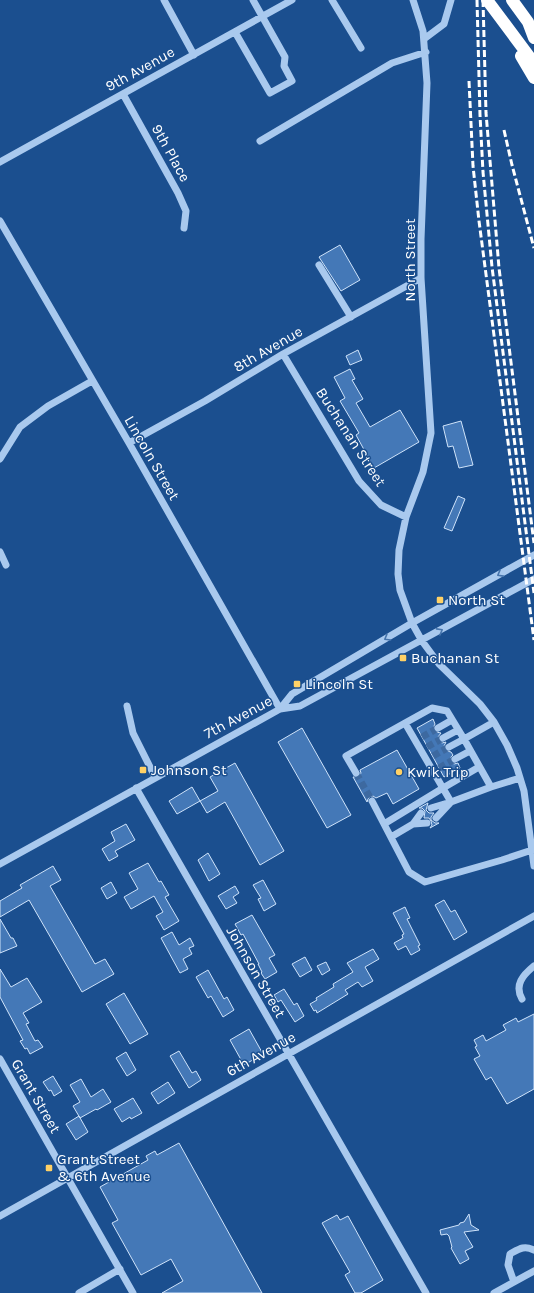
<svg xmlns="http://www.w3.org/2000/svg" width="534" height="1293" font-family="Karla,sans-serif">
<style>
.building{fill:#4478b7;stroke:#cfe3fa}
.lines{fill:none;stroke-linecap:round;stroke-linejoin:round}
.minor-tunnel{stroke:#3d69a0;stroke-width:7;stroke-dasharray:7 3.5;stroke-linecap:butt}
.minor{stroke:#a9c9ee;stroke-width:7}
.highway{stroke:#fff;stroke-width:12}
.rail{stroke:#fff;stroke-width:3;stroke-dasharray:7 3;stroke-linecap:butt}
.oneway{stroke:#4674ac}
.poi-dot{fill:#ffd166;stroke:#1b4f8f;stroke-width:1.5}
.labels{text-anchor:middle;stroke-width:3;stroke-linejoin:round;paint-order:stroke}
.street-label{font-size:15px;fill:#fff;stroke:#1b4f8f}
.poi-label{font-size:15px;fill:#fff;stroke:#1b4f8f;text-anchor:start}
</style>
<rect width="100%" height="100%" fill="#1b4f8f"/>
<path class="building" d="M 340,245 L 360,280 L 341,291 L 319,257 Z
M 358,350 L 362,360 L 350,365 L 346,356 Z
M 350,369 L 355,379 L 352,380 L 363,399 L 356,403 L 370,427 L 400,410 L 419,442 L 374,468 L 356,435 L 359,433 L 340,401 L 345,398 L 334,377 Z
M 461,421 L 473,465 L 459,468 L 453,446 L 448,447 L 443,426 Z
M 458,496 L 465,499 L 452,531 L 444,528 Z
M 433,719 L 435,724 L 434,726 L 434,730 L 436,732 L 441,733 L 438,737 L 439,741 L 442,743 L 446,742 L 444,746 L 445,750 L 447,751 L 451,752 L 453,755 L 450,758 L 451,762 L 454,764 L 458,763 L 460,768 L 444,777 L 417,728 Z
M 302,728 L 351,815 L 327,828 L 278,742 Z
M 397,750 L 419,789 L 393,804 L 387,793 L 376,798 L 373,796 L 370,796 L 368,799 L 367,802 L 353,777 L 359,777 L 361,773 L 360,770 Z
M 235,763 L 284,851 L 260,865 L 225,802 L 207,813 L 200,801 L 218,791 L 210,777 Z
M 192,787 L 200,801 L 177,814 L 169,801 Z
M 428,803 L 426,810 L 429,813 L 434,813 L 431,817 L 431,820 L 435,823 L 439,823 L 430,828 L 432,825 L 431,821 L 429,818 L 424,818 L 425,811 L 422,808 L 419,808 Z
M 126,824 L 135,840 L 115,851 L 118,856 L 109,861 L 102,849 L 115,841 L 111,832 Z
M 208,853 L 220,874 L 209,881 L 198,860 Z
M 148,863 L 159,882 L 161,881 L 169,895 L 165,897 L 179,921 L 164,930 L 156,916 L 163,912 L 154,896 L 131,909 L 124,897 L 138,889 L 129,873 Z
M 53,866 L 61,880 L 50,886 L 95,964 L 105,959 L 114,974 L 82,992 L 29,900 L 0,917 L 0,901 L 22,888 L 20,885 Z
M 263,880 L 276,904 L 264,911 L 258,899 L 261,898 L 253,885 Z
M 111,882 L 117,893 L 107,899 L 101,888 Z
M 235,886 L 239,893 L 233,897 L 237,903 L 226,909 L 218,896 Z
M 444,900 L 451,912 L 455,910 L 467,932 L 454,940 L 435,905 Z
M 405,907 L 410,918 L 407,919 L 420,945 L 418,946 L 420,950 L 411,955 L 406,946 L 398,950 L 394,943 L 403,938 L 402,935 L 404,934 L 393,913 Z
M 252,915 L 275,955 L 269,958 L 277,972 L 265,979 L 261,973 L 262,972 L 258,964 L 259,964 L 243,934 L 241,935 L 235,924 Z
M 0,919 L 11,938 L 13,938 L 17,946 L 0,953 Z
M 172,932 L 179,945 L 190,938 L 194,946 L 189,948 L 192,954 L 183,959 L 188,969 L 180,973 L 161,938 Z
M 373,949 L 379,959 L 365,967 L 373,981 L 362,987 L 358,982 L 345,990 L 348,994 L 317,1013 L 316,1010 L 314,1011 L 310,1004 L 317,1000 L 316,998 L 334,987 L 333,984 L 353,972 L 347,963 Z
M 305,957 L 312,970 L 300,977 L 292,964 Z
M 326,962 L 330,970 L 322,975 L 317,966 Z
M 0,969 L 11,987 L 27,978 L 42,1002 L 23,1013 L 29,1023 L 26,1024 L 35,1041 L 38,1040 L 43,1047 L 30,1054 L 27,1048 L 25,1049 L 20,1041 L 23,1040 L 0,997 Z
M 208,970 L 224,999 L 227,997 L 234,1010 L 223,1017 L 211,996 L 208,998 L 196,977 Z
M 284,989 L 294,1005 L 297,1003 L 304,1016 L 295,1022 L 281,1000 L 278,1002 L 274,995 Z
M 124,993 L 148,1034 L 130,1044 L 106,1004 Z
M 534,1014 L 534,1089 L 507,1104 L 491,1077 L 486,1080 L 474,1059 L 480,1056 L 475,1047 L 477,1046 L 474,1040 L 483,1035 L 486,1041 L 506,1030 L 503,1025 L 516,1018 L 518,1022 Z
M 249,1029 L 263,1054 L 244,1065 L 230,1040 Z
M 179,1051 L 192,1073 L 196,1071 L 201,1080 L 189,1088 L 170,1056 Z
M 126,1052 L 136,1070 L 127,1076 L 116,1058 Z
M 53,1076 L 62,1091 L 54,1096 L 51,1090 L 49,1091 L 43,1082 Z
M 81,1079 L 91,1097 L 103,1089 L 111,1102 L 97,1110 L 96,1109 L 80,1118 L 73,1106 L 80,1102 L 70,1085 Z
M 168,1082 L 175,1093 L 158,1104 L 151,1093 Z
M 133,1098 L 142,1113 L 131,1119 L 130,1117 L 122,1122 L 114,1109 Z
M 79,1116 L 88,1132 L 76,1140 L 66,1124 Z
M 179,1143 L 262,1293 L 162,1293 L 183,1281 L 171,1259 L 141,1275 L 112,1223 L 118,1220 L 100,1187 L 148,1160 L 146,1156 L 155,1151 L 157,1155 Z
M 469,1214 L 471,1225 L 479,1230 L 464,1232 L 473,1247 L 465,1251 L 469,1259 L 460,1264 L 451,1248 L 452,1247 L 449,1236 L 447,1234 L 441,1235 L 440,1230 L 459,1225 L 460,1223 L 464,1222 Z
M 337,1215 L 340,1220 L 348,1216 L 383,1280 L 361,1293 L 355,1293 L 345,1275 L 350,1272 L 322,1223 Z"/>
<g class="lines">
<path class="minor-tunnel" d="M 422,737 L 438,728
M 427,747 L 443,738
M 433,756 L 449,747
M 439,768 L 455,759
M 356,773 L 372,801"/>
<path class="minor" d="M 164,0 L 194,55
M 332,0 L 361,48
M 413,0 L 423,31 L 427,83 L 421,239 L 421,278 L 431,433 L 423,472 L 406,517 L 399,550 L 398,574 L 400,590 L 412,623 L 422,641 L 439,664 L 480,704 L 494,722 L 507,745 L 517,768 L 524,791 L 534,866
M 235,32 L 270,93 L 292,81 L 284,66 L 285,57 L 253,0
M 424,39 L 444,24 L 451,0
M 123,94 L 178,193 L 186,211 L 184,228
M 260,141 L 392,63 L 426,52
M 0,162 L 292,0
M 0,221 L 129,443 L 280,709
M 319,265 L 351,317
M 283,354 L 359,481 L 381,505 L 406,517
M 129,443 L 205,401 L 283,354 L 421,278
M 0,459 L 20,427 L 48,406 L 92,381
M 0,552 L 6,565
M 127,706 L 133,733 L 155,777
M 280,709 L 292,694 L 412,623 L 534,555
M 494,722 L 464,739 L 491,787 L 520,778
M 438,728 L 452,720
M 443,738 L 458,730
M 449,747 L 464,739 L 447,711 L 432,708 L 405,723 L 451,802
M 455,759 L 470,751
M 479,767 L 443,788 L 384,824 L 409,872 L 425,882 L 502,860 L 532,850
M 356,773 L 346,756 L 405,723
M 136,788 L 426,1293
M 372,801 L 384,824
M 431,808 L 451,802 L 491,787
M 436,818 L 450,803
M 413,824 L 427,823
M 391,837 L 413,824 L 421,813
M 0,864 L 280,709 L 300,706 L 534,579
M 522,999 C 514,985 523,975 534,966
M 0,1059 L 133,1293
M 0,1216 L 534,916
M 514,1282 L 508,1265 L 510,1254 C 519,1249 524,1245 534,1250
M 79,1293 L 120,1269
M 494,1293 L 534,1271"/>
<path class="highway" d="M 487,0 L 534,63
M 512,0 L 528,22 L 534,38
M 521,56 L 534,78"/>
<path class="rail" d="M 477,0 L 480,115 L 483,172 L 492,267 L 534,593
M 483,0 L 486,113 L 499,268 L 534,543
M 469,81 L 473,166 L 479,221 L 534,640
M 504,130 L 512,165 L 534,248"/>
</g>
<defs><path id="oneway-chevron" d="M-2-3.5L2.5 0L-2 3.5" fill="none" stroke-width="1.6" stroke-linecap="round" stroke-linejoin="round"/></defs>
<g class="oneway">
<use href="#oneway-chevron" transform="translate(500 574) rotate(151)"/>
<use href="#oneway-chevron" transform="translate(440 631) rotate(-29)"/>
<use href="#oneway-chevron" transform="translate(387 638) rotate(150)"/>
</g>
<g class="poi-dot">
<rect x="436" y="596" width="8" height="8" rx="2"/>
<rect x="399" y="654" width="8" height="8" rx="2"/>
<rect x="293" y="680" width="8" height="8" rx="2"/>
<rect x="139" y="766" width="8" height="8" rx="2"/>
<circle cx="399" cy="772" r="4"/>
<rect x="45" y="1164" width="8" height="8" rx="2"/>
</g>
<g class="labels">
<g class="street-label">
<text transform="translate(140 69) rotate(-29)" y="5">9th Avenue</text>
<text transform="translate(171 153) rotate(61)" y="5">9th Place</text>
<text transform="translate(410 260) rotate(-90)" y="5">North Street</text>
<text transform="translate(268 349) rotate(-30)" y="5">8th Avenue</text>
<text transform="translate(351 437) rotate(57)" y="5">Buchanan Street</text>
<text transform="translate(152 458) rotate(60)" y="5">Lincoln Street</text>
<text transform="translate(238 717) rotate(-28)" y="5">7th Avenue</text>
<text transform="translate(256 972) rotate(60)" y="5">Johnson Street</text>
<text transform="translate(261 1054) rotate(-29)" y="5">6th Avenue</text>
<text transform="translate(36 1096) rotate(60)" y="5">Grant Street</text>
</g>
<g class="poi-label">
<text x="448" y="605">North St</text>
<text x="411" y="663">Buchanan St</text>
<text x="305" y="689">Lincoln St</text>
<text x="151" y="775">Johnson St</text>
<text x="407" y="777">Kwik Trip</text>
<text x="57" y="1164">Grant Street<tspan x="57" dy="17">&amp; 6th Avenue</tspan></text>
</g>
</g>
</svg>
